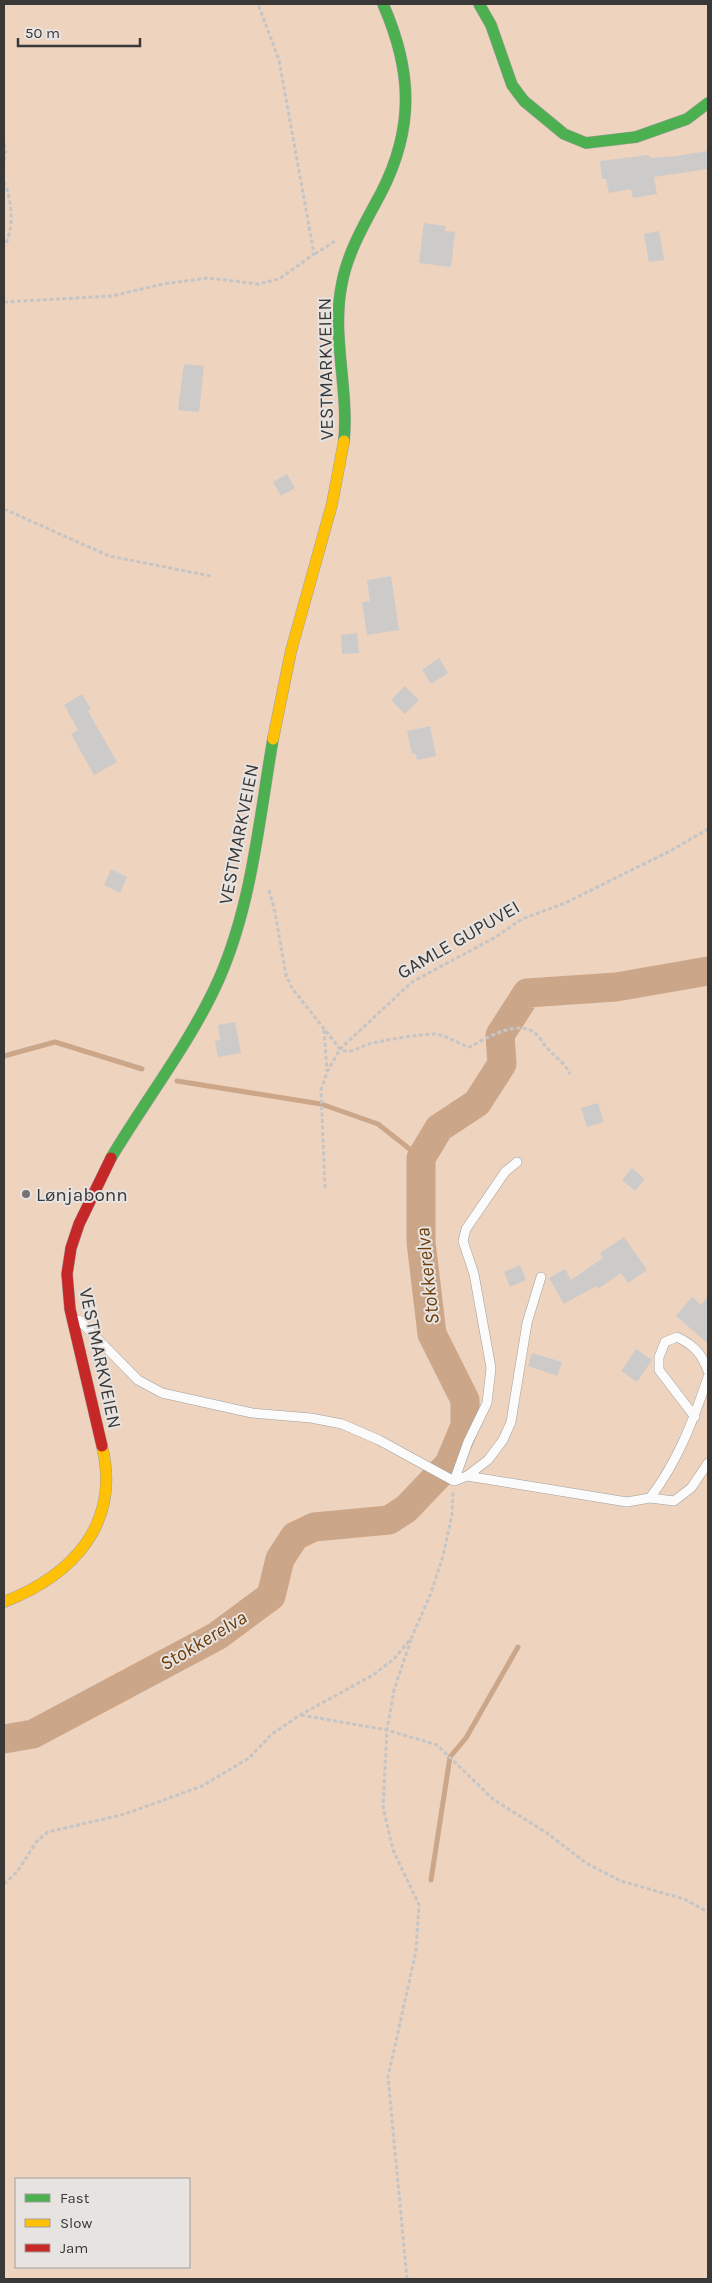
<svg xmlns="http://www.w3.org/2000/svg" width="712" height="2283" font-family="Karla,sans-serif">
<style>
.green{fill:#eed3bf;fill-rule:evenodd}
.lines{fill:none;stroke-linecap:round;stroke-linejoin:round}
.stream{stroke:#cca689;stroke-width:5}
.river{stroke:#cca689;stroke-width:29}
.building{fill:#cdcbca}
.lane-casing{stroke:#a09f9d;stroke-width:10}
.fast-casing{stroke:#a09f9d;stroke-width:12}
.slow-casing{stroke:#a09f9d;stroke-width:12}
.jam-casing{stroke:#a09f9d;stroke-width:12}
.path{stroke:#c5c5c5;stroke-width:3;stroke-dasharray:4 2.5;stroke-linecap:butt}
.lane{stroke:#fbfbfb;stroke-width:9}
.fast{stroke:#4caf50;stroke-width:11}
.slow{stroke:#ffc107;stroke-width:11}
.jam{stroke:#c62828;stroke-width:11}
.poi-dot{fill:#767473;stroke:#e7e3e1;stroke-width:2}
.labels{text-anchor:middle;stroke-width:4;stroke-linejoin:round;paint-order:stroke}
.street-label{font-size:19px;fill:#393837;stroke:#e7e3e1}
.poi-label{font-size:19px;fill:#393837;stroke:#e7e3e1;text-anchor:start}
.water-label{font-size:20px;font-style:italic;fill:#6e3c08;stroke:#e7e3e1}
</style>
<rect width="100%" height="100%" fill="#e6e4e2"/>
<path class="green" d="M 4,4 L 708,4 L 708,2279 L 4,2279 ZM 16,2179 L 189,2179 L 189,2267 L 16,2267 Z"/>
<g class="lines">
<path class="stream" d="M 4,1056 L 55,1042 L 142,1069
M 177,1081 L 321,1104 L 378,1124 L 421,1158
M 431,1880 L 450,1757 L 466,1738 L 518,1647"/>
<path class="river" d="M 4,1739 L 33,1734 L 217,1636 L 271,1596 L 280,1559 L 295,1536 L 314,1527 L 389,1520 L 406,1509 L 449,1464 L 465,1426 L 465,1400 L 432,1334 L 421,1242 L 421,1158 L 439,1128 L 477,1103 L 502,1064 L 500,1035 L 527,993 L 616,987 L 708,971"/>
</g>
<path class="building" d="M 708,151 L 708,169 L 654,177 L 657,194 L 633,198 L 631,189 L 609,193 L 606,179 L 602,179 L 600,161 L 648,155 L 651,158 L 676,156 Z
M 424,223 L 446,226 L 445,231 L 455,232 L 451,267 L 419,263 Z
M 659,231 L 664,260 L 649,262 L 644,234 Z
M 184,364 L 204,366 L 199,412 L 178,410 Z
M 287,474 L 295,488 L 281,496 L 273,482 Z
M 391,576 L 399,630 L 367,635 L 362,602 L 370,601 L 367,580 Z
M 357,633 L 359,653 L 342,654 L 341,635 Z
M 439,658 L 448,673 L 431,684 L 422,670 Z
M 405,686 L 419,700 L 405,714 L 391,700 Z
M 82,694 L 91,709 L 88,711 L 117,762 L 94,775 L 71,734 L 78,730 L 64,705 Z
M 430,726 L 436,756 L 417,760 L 415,753 L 412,754 L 407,731 Z
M 111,869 L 127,877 L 120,893 L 104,885 Z
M 235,1022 L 241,1053 L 218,1057 L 215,1041 L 220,1040 L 218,1025 Z
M 598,1103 L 604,1122 L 587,1127 L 581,1108 Z
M 632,1168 L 645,1179 L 635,1191 L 622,1180 Z
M 624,1237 L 647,1270 L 628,1283 L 621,1273 L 598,1289 L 596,1286 L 564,1304 L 549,1278 L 565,1269 L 571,1280 L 603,1258 L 600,1253 Z
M 520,1265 L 526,1280 L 510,1287 L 504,1272 Z
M 708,1296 L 708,1344 L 676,1316 L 692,1297 L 701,1305 Z
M 636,1349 L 652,1360 L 637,1382 L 621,1371 Z
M 532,1353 L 562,1362 L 557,1376 L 528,1366 Z"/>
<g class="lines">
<defs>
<path id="lane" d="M 79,1320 L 138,1380 L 162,1393 L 252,1413 L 311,1418 L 342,1424 L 379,1440 L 454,1481 L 467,1476 L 627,1502 L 650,1498 L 674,1501 L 691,1488 L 708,1463
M 695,1417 L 659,1370 L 659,1357 L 665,1342 L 677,1337 C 694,1345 702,1354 708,1371
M 467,1476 L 488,1460 L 503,1440 L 511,1422 L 527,1323 L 541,1277
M 454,1481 L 468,1442 L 487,1403 L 491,1368 L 474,1274 L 463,1241 L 466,1229 L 505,1172 L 517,1162
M 650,1498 C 678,1461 693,1421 708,1377"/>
<path id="fast" d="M 479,4 L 491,25 L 512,85 L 524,101 L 564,134 L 586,143 L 636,137 L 687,119 L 708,103
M 344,441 C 349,388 331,335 342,283 C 348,251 366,221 381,193 C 415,127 412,70 383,4
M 111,1158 C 146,1099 191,1042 219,979 C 252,904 259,820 273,739"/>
<path id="slow" d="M 273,739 L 291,651 L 332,504 L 344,441
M 4,1602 C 73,1575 121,1524 102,1446"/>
<path id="jam" d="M 102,1446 L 70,1309 L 67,1274 L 71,1248 L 79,1224 L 111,1158"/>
</defs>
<use href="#lane" class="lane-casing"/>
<use href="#fast" class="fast-casing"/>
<use href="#slow" class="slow-casing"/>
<use href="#jam" class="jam-casing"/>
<path class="path" d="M 4,144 L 6,150 L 4,163
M 4,182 C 12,199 15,230 4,246
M 315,254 L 335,241
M 4,302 L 112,296 L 163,284 L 208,278 L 258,284 L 279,279 L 314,254 L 279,60 L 258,4
M 4,509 L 109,556 L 211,576
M 269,890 L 275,912 L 286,975 L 292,988 L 340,1049 C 351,1056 361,1045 372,1043 C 387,1040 419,1034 434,1034 C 448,1035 457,1044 470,1047 C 486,1038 518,1019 535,1033 C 540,1037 543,1044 547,1048 C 556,1058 564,1062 570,1074
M 324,1030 L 327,1071
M 325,1188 L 321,1090 L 327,1072 L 340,1049 L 412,982 L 494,938 L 522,919 L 565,903 L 672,850 L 708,829
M 301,1715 L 387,1730 L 437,1745 L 494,1800 L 547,1833 L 586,1863 L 621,1881 L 684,1899 L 708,1912
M 4,1884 L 17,1872 L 37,1841 L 48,1832 L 125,1814 L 202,1786 L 249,1758 L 272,1734 L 300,1715 L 373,1675 L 394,1659 L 412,1637 L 431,1593 L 443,1556 L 452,1515 L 453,1492
M 407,2279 L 388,2077 L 416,1951 L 419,1905 L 393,1850 L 383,1807 L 387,1730 L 394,1690 L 412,1637"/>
<use href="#lane" class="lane"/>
<use href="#fast" class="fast"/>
<use href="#slow" class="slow"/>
<use href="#jam" class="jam"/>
</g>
<circle class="poi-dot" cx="26" cy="1194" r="5"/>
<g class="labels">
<g class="street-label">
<text transform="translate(325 369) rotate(-91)" y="7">VESTMARKVEIEN</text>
<text transform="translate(238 834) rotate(-79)" y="7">VESTMARKVEIEN</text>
<text transform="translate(458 939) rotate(-30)" y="7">GAMLE GUPUVEI</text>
<text transform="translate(101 1358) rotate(78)" y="7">VESTMARKVEIEN</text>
</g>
<g class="poi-label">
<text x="36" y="1201">Lønjabonn</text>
</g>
<g class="water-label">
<text transform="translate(427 1276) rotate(-96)" y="7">Stokkerelva</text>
<text transform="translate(203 1640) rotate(-31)" y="7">Stokkerelva</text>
</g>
</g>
<rect width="712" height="2283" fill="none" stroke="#393837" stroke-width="10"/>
<rect x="15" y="2178" width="175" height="90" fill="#e7e3e1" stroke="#a19f9d"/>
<rect x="25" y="2194" width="25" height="8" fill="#4caf50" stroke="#a19f9d"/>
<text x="60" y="2203" font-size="15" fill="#393837">Fast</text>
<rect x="25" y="2219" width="25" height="8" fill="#ffc107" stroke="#a19f9d"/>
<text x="60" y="2228" font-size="15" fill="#393837">Slow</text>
<rect x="25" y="2244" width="25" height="8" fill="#c62828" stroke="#a19f9d"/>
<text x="60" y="2253" font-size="15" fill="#393837">Jam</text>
<path d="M18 38v8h122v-8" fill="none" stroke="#393837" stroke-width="2.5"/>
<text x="25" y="38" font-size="15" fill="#393837" stroke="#e7e3e1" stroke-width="4" paint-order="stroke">50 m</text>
</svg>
